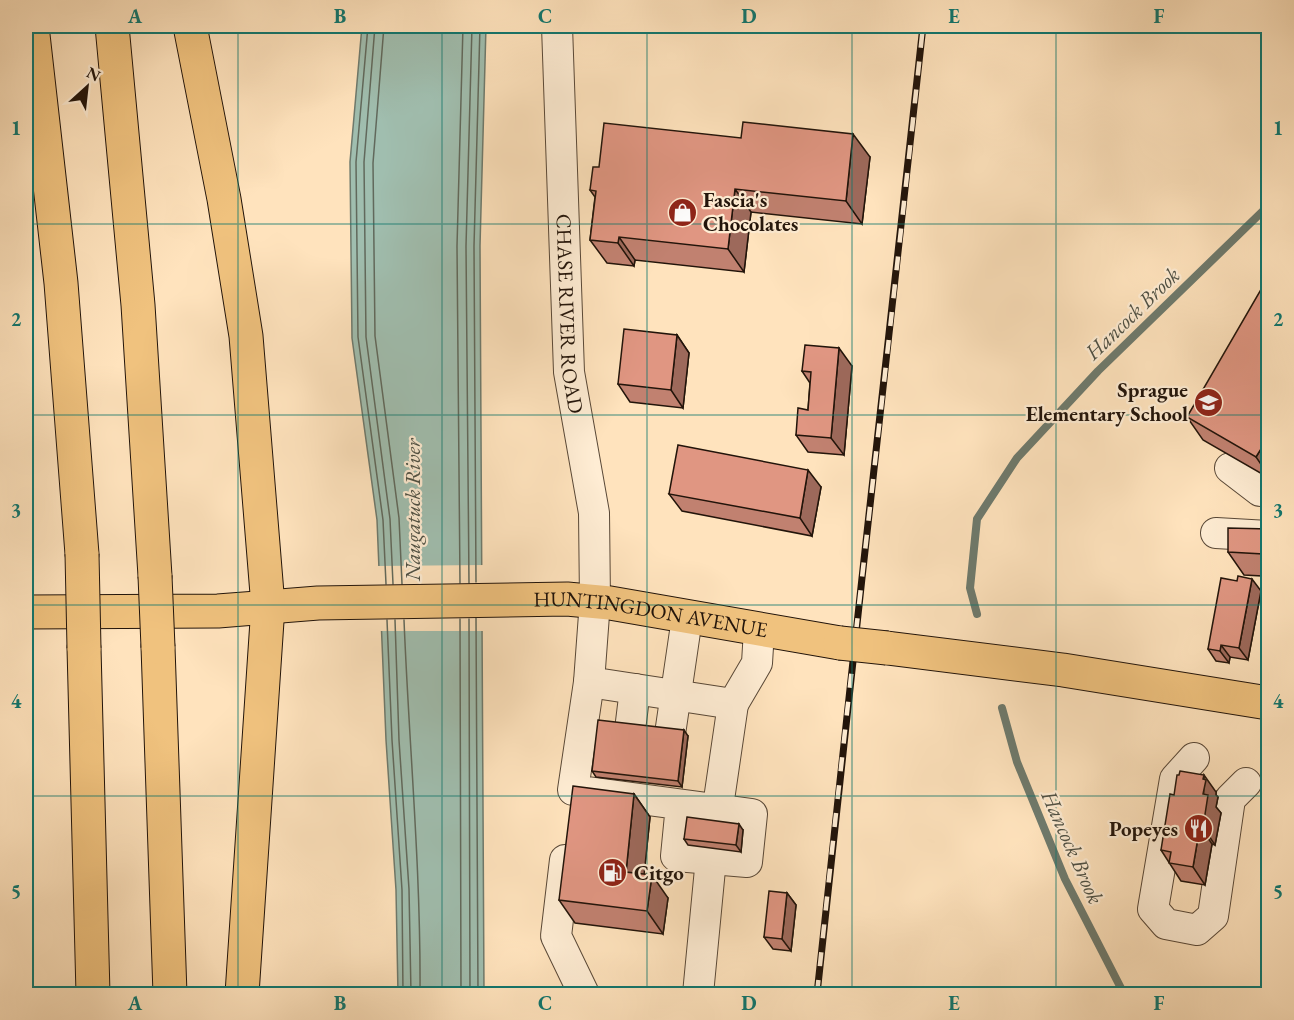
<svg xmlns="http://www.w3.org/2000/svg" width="1294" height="1020" font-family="'EB Garamond',serif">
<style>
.water{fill:#a0beaf;stroke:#6e7a6d;stroke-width:1.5}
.pier{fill:#ffe3bd}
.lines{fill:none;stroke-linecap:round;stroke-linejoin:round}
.shore{stroke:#61695c;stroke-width:1.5}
.stream{stroke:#6e7a6d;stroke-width:8}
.minor-casing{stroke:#594837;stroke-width:32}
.major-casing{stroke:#22140a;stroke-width:35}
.highway-casing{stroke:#22140a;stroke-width:35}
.minor{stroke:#ffedd4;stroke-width:30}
.major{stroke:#f0c27e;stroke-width:33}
.highway{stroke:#f0c27e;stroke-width:33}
.rail-casing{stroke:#22140a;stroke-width:7}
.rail{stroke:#ffedd4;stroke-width:4.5;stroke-dasharray:14;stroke-linecap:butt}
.major-bridge-casing{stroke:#22140a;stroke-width:35;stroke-linecap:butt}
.highway-bridge-casing{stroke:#22140a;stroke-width:35;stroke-linecap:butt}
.major-bridge{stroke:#f0c27e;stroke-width:33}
.highway-bridge{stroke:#f0c27e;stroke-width:33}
.wall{fill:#c18170;stroke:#22140a;stroke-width:1.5}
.shaded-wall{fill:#9d695b;stroke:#22140a;stroke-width:1.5}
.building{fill:#e09682;stroke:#22140a;stroke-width:1.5}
.grid{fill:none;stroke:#0f766e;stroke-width:1.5;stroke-opacity:0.55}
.labels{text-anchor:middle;stroke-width:4.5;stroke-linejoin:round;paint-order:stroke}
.poi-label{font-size:21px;font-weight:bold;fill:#22140a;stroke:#ffedd4;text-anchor:start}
.street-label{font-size:21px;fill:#22140a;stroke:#ffedd4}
.water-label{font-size:22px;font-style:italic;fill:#4e5044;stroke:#ffedd4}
.neatline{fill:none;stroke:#0f766e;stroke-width:2}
.grid-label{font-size:20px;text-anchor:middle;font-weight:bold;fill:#0f766e}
</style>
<rect width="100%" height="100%" fill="#ffe3bd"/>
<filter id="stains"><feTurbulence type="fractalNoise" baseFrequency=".00333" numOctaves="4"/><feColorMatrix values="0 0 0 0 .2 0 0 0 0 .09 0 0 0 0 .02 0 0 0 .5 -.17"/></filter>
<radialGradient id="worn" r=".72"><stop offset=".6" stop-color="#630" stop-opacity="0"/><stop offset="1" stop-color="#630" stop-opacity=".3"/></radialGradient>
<path class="water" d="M 362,26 L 486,26 L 480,246 L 484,994 L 398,994 L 396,890 L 386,740 L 377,520 L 352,338 L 350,162 Z"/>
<path class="pier" d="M 485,565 L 485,631 L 378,631 L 376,566 Z"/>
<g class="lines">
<path class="shore" d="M 368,26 L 356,162 L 358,337 L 383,520 L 386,584
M 375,26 L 364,162 L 366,337 L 390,519 L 393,584
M 384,26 L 373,163 L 375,336 L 399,518 L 402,584
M 476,582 L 474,246 L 480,26
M 460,583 L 457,246 L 463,26
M 469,583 L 466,246 L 472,26
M 476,618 L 478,994
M 460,619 L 461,994
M 469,619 L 470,994
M 387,620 L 392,740 L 402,890 L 403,994
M 395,620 L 399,740 L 409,889 L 411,994
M 404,620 C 409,745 421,869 420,994"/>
<path class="stream" d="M 977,614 L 970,588 L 977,519 L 1017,458 L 1098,371 L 1268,206
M 1002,708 L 1017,762 L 1065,879 L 1124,994"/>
<defs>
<g id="minor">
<path id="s1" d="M 557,26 L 569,372 L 594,513 L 595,601 L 589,682 L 733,704 L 757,663 L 759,630"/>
<path d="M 1230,468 L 1260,491 L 1268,491"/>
<path d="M 1216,533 L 1268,536"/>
<path d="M 589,682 L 573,790 L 752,814 L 747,862 L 676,856 L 681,805"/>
<path d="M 630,730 L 635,689"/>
<path d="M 670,734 L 687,618"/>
<path d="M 1194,758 L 1175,779 L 1153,909 L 1166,924 L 1197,930 L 1213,916 L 1230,799 L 1246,783"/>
<path d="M 715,827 L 733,704"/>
<path d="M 565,860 L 556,936 L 584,994"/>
<path d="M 698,994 L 712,848"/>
</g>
<g id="major">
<path id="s2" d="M 26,612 L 218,611 L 318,603 L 567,599 L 610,603 L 840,643"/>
<path d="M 887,648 L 1063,670 L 1268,703"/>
</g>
<path id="highway" d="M 32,26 L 61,283 L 82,554
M 112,26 L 138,305 L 155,576
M 190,26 L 224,199 L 246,336 L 268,606 L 242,994
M 158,647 L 170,994
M 84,648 L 93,994"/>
</defs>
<use href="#minor" class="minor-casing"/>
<use href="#major" class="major-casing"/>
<use href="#highway" class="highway-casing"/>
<use href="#minor" class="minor"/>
<use href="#major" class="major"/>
<use href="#highway" class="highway"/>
<defs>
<path id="rail" d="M 817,994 C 850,671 889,349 923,26"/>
</defs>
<use href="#rail" class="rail-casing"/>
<use href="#rail" class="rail"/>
<defs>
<path id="major-bridge" d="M 840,643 L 887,648"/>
<path id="highway-bridge" d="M 82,554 L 84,648
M 155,576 L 158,647"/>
</defs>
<use href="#major-bridge" class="major-bridge-casing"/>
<use href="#highway-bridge" class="highway-bridge-casing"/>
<use href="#major-bridge" class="major-bridge"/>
<use href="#highway-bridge" class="highway-bridge"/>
</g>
<path class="wall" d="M 1046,26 L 1077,26 L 1076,29 Z
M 870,157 L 862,224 L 751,212 L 744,272 L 635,260 L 634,266 L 607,263 L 590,240 L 595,197 L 590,190 Z
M 1269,289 L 1269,478 L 1203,440 L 1187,417 Z
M 677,335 L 689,353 L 683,408 L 630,402 L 618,384 Z
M 852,366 L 844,455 L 808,452 L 796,435 L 808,410 L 810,383 L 802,371 Z
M 821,487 L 812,536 L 682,511 L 669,494 Z
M 1269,529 L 1269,607 L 1262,598 L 1262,576 L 1244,575 L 1228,552 Z
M 1261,591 L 1248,660 L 1230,657 L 1229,663 L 1216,661 L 1208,649 Z
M 688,736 L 682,787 L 596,777 L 592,771 Z
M 1216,792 L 1216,795 L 1218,797 L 1216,807 L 1221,813 L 1215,845 L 1212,844 L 1205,885 L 1181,881 L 1161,850 Z
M 634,794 L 650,817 L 644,874 L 668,898 L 663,934 L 575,923 L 559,900 Z
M 743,830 L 741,852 L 688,845 L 684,839 Z
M 787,893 L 796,905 L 791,951 L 773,949 L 764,937 Z"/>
<path class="shaded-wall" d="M 853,134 L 870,157 L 862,224 L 846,201 Z
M 735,189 L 751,212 L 744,272 L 728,249 Z
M 619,237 L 635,260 L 634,266 L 618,243 Z
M 677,335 L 689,353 L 683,408 L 671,390 Z
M 839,348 L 852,366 L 844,455 L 831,438 Z
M 1269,436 L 1269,476 L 1256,457 Z
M 808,470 L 821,487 L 812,536 L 800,518 Z
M 1252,579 L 1261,591 L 1248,660 L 1239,648 Z
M 1221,645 L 1230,657 L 1229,663 L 1220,651 Z
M 684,730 L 688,736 L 682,787 L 678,781 Z
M 1204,775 L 1216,792 L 1216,795 L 1218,797 L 1216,807 L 1221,813 L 1215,845 L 1203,827 Z
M 634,794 L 650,817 L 642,895 L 626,872 Z
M 739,824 L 743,830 L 741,852 L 736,845 Z
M 1200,826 L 1212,844 L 1205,885 L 1193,867 Z
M 652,875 L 668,898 L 663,934 L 647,911 Z
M 787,893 L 796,905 L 791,951 L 782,939 Z"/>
<path class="building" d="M 743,122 L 853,134 L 846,201 L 735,189 L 728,249 L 619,237 L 618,243 L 590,240 L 596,191 L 590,190 L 593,167 L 599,167 L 604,123 L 741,138 Z
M 1263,286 L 1269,289 L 1269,436 L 1256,457 L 1187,417 Z
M 624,329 L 677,335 L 671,390 L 618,384 Z
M 805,345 L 839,348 L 831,438 L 796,435 L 798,408 L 808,410 L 811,372 L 802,371 Z
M 678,445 L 808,470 L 800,518 L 669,494 Z
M 1228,528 L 1269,529 L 1269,598 L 1262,598 L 1263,554 L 1228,552 Z
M 1238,576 L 1252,579 L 1239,648 L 1221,645 L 1220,651 L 1208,649 L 1221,578 L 1237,581 Z
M 598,720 L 684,730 L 678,781 L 592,771 Z
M 1180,771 L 1204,775 L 1203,779 L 1206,780 L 1203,794 L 1208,795 L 1203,827 L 1200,826 L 1193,867 L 1169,863 L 1171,852 L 1161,850 L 1170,794 L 1174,795 L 1177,775 L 1179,775 Z
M 573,786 L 634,794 L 626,872 L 652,875 L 647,911 L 559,900 Z
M 687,817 L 739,824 L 736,845 L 684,839 Z
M 769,891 L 787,893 L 782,939 L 764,937 Z"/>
<path class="grid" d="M 238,26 L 238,994M 442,26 L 442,994M 647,26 L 647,994M 852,26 L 852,994M 1056,26 L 1056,994M 26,224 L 1268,224M 26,415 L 1268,415M 26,605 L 1268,605M 26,796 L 1268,796"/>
<defs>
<symbol id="shop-disc" viewBox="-11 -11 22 22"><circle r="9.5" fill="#8f2418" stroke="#ffedd4"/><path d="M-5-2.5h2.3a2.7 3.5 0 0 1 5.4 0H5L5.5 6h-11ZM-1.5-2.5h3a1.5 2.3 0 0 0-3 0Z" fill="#fff"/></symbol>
<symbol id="school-disc" viewBox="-11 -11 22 22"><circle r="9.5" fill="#8f2418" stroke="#ffedd4"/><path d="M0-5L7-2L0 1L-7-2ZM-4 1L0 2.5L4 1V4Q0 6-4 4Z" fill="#fff"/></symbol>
<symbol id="restaurant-disc" viewBox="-11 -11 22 22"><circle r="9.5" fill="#8f2418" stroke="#ffedd4"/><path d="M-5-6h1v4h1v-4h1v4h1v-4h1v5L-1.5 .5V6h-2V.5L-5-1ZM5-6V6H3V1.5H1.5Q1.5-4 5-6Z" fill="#fff"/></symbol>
<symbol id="fuel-disc" viewBox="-11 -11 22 22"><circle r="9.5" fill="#8f2418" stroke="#ffedd4"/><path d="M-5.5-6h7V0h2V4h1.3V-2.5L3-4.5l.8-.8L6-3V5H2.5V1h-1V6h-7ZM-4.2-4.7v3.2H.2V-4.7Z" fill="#fff"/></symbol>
</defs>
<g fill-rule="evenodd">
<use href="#shop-disc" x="666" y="196" width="33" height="33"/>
<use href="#school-disc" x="1192" y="386" width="33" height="33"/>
<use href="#restaurant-disc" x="1182" y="812" width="33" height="33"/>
<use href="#fuel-disc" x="596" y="856" width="33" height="33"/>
</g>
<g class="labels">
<g class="poi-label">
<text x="703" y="207">Fascia's<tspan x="703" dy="24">Chocolates</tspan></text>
<text x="1188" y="397" text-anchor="end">Sprague<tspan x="1188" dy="24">Elementary School</tspan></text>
<text x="1178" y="836" text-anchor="end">Popeyes</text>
<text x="634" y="880">Citgo</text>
</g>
<g class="street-label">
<text dy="7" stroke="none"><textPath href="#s1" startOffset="288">CHASE RIVER ROAD</textPath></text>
<text dy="7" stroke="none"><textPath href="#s2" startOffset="626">HUNTINGDON AVENUE</textPath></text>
</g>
<g class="water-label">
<text transform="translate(1132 313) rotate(-44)" y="8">Hancock Brook</text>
<text transform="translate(412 510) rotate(-90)" y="8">Naugatuck River</text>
<text transform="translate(1073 847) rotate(66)" y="8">Hancock Brook</text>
</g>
</g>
<rect width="1294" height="1020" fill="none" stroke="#ffe3bd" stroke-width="66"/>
<g transform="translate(87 87) rotate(27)" stroke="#ffedd4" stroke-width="4.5" paint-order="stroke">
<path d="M0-4.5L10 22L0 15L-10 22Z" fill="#22140a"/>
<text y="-9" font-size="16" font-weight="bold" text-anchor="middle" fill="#22140a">N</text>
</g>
<rect x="33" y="33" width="1228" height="954" class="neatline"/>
<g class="grid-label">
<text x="135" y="23">A</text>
<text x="340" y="23">B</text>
<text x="545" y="23">C</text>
<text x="749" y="23">D</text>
<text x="954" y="23">E</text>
<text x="1159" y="23">F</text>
<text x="16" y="135">1</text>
<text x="1278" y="135">1</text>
<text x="16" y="326">2</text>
<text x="1278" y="326">2</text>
<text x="16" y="517">3</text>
<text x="1278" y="517">3</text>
<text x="16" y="708">4</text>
<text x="1278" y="708">4</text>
<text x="16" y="898">5</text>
<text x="1278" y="898">5</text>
<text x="135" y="1010">A</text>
<text x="340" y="1010">B</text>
<text x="545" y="1010">C</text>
<text x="749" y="1010">D</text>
<text x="954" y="1010">E</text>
<text x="1159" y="1010">F</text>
</g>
<rect width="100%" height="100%" filter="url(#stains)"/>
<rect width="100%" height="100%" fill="url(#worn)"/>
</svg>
